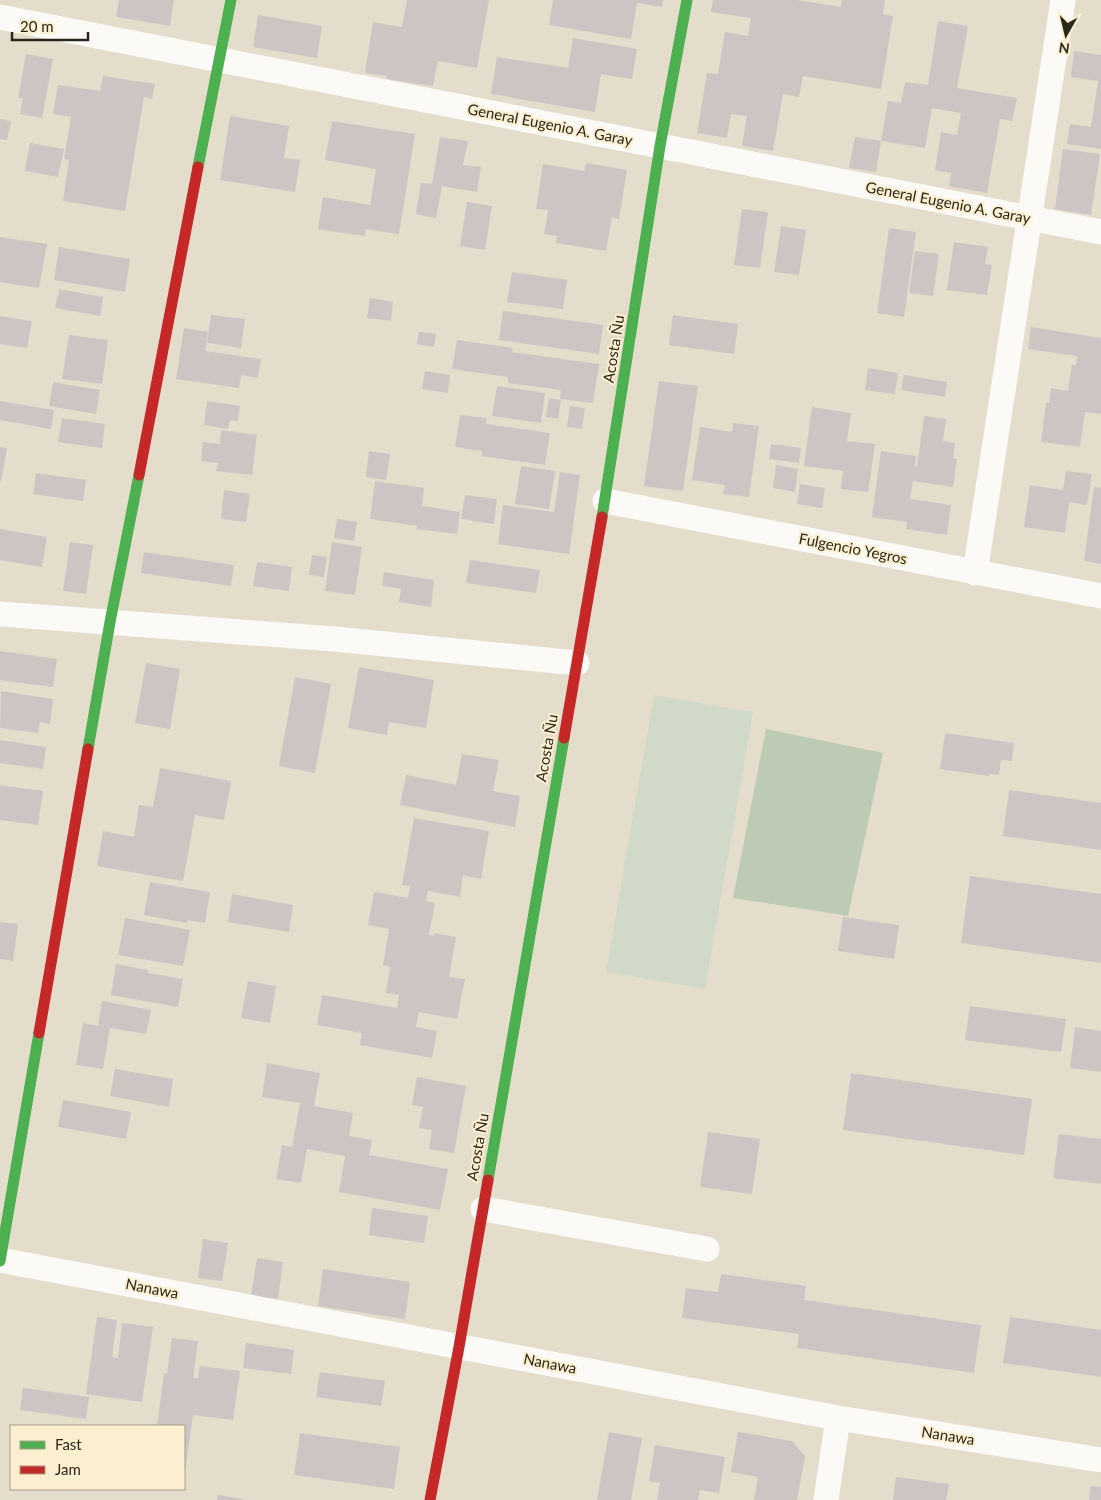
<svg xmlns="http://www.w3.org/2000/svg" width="1101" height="1500" font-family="Lato,sans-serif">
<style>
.green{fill:#d1d9c8}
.forest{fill:#bdcbb4}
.building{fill:#ccc5c3}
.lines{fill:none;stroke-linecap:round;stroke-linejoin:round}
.street{stroke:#fbfaf7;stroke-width:25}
.fast{stroke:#4caf50;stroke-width:11}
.jam{stroke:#c62828;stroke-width:11}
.labels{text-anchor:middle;stroke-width:4;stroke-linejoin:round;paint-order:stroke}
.street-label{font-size:15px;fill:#2c271b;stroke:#fbefcf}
</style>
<rect width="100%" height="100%" fill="#e4ddcc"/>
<path class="green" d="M 654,695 L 753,712 L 705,989 L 606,972 Z"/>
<path class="forest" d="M 766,729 L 883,753 L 848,916 L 733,898 Z"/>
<path class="building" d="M 119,0 L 174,0 L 170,26 L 116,17 Z
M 407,0 L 489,0 L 477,68 L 438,61 L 433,86 L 387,79 L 387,76 L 365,73 L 373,22 L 402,27 Z
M 553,0 L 663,0 L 662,7 L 637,3 L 631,39 L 549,25 Z
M 713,0 L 797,0 L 841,7 L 842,0 L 885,0 L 883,14 L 893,16 L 881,89 L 803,76 L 799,97 L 783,94 L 773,151 L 742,146 L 747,116 L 731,114 L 727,138 L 697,133 L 707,73 L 718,74 L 725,32 L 748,36 L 751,18 L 711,12 Z
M 258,15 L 322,26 L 317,58 L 253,47 Z
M 938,21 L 968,26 L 957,88 L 1017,98 L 1012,121 L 1000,119 L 987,193 L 949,186 L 951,173 L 935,170 L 941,132 L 957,135 L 961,113 L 932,108 L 925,148 L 881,141 L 888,101 L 901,103 L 905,82 L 928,85 Z
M 573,38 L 637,49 L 632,79 L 601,74 L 595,112 L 491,94 L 497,57 L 568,68 Z
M 1074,51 L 1101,55 L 1101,149 L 1067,144 L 1070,124 L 1091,127 L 1098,81 L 1071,77 Z
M 26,54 L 53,59 L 42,118 L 20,114 L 23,98 L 18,98 Z
M 103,76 L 155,84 L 152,99 L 144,97 L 125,211 L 63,201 L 69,160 L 64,159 L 71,117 L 53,114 L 58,85 L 100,91 Z
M 230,116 L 289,126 L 284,158 L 300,160 L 295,192 L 220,180 Z
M 0,119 L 11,121 L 7,140 L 0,139 Z
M 332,121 L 415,134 L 399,234 L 366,229 L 365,236 L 318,229 L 323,197 L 370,205 L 376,169 L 325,160 Z
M 440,137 L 468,141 L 463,165 L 481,167 L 477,192 L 442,186 L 436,218 L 416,214 L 421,183 L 432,184 Z
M 855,137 L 881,141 L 876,172 L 849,168 Z
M 30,143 L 64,149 L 58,177 L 25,171 Z
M 1063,149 L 1100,154 L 1091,215 L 1055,209 Z
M 586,163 L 627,170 L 619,219 L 612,217 L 606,251 L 556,243 L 557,236 L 544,234 L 548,210 L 536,209 L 543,164 L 584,171 Z
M 467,202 L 492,206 L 485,250 L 460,246 Z
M 742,209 L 768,212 L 760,268 L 734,265 Z
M 781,226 L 806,230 L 799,275 L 774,272 Z
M 889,228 L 916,232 L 904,317 L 877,313 Z
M 0,237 L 47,244 L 39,288 L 0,282 Z
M 954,242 L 988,247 L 985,264 L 992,265 L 987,295 L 947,290 Z
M 59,247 L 130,259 L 125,292 L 54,280 Z
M 915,251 L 939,254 L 933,296 L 909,293 Z
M 512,272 L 567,280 L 563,309 L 507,302 Z
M 59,289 L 103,297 L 100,316 L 55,308 Z
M 370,298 L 393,302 L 391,321 L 367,318 Z
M 503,311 L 603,325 L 599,354 L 499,340 Z
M 211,315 L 245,319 L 241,348 L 207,343 Z
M 673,315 L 738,324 L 734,354 L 669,345 Z
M 0,316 L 32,321 L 27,348 L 0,344 Z
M 1031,327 L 1101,338 L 1101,414 L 1085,412 L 1080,447 L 1041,442 L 1046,403 L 1049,403 L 1051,388 L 1068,391 L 1072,365 L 1076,365 L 1077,356 L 1028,349 Z
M 184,328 L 208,332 L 205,351 L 261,359 L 258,378 L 241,375 L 239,388 L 176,379 Z
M 419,332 L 436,334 L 434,347 L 417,344 Z
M 69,335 L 108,340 L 102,384 L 62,379 Z
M 457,340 L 513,348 L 512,352 L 599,364 L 593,403 L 560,399 L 561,390 L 508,383 L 508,377 L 452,369 Z
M 868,368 L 898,373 L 895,394 L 865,390 Z
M 425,371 L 450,375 L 448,393 L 422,389 Z
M 904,375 L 947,382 L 945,397 L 901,390 Z
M 659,381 L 698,386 L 683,491 L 644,486 Z
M 53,382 L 100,390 L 96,414 L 49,406 Z
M 497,386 L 545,393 L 541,423 L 492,416 Z
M 549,398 L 561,400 L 558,419 L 546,417 Z
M 0,401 L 54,410 L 51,429 L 0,420 Z
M 207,401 L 240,406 L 238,421 L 230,420 L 228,429 L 204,425 Z
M 570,406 L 585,408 L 582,429 L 567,427 Z
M 812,407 L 851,413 L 847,441 L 875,444 L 868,492 L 841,489 L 843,471 L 804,466 Z
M 460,415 L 487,418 L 486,424 L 550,433 L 545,465 L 482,456 L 482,451 L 455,447 Z
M 924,416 L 946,419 L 943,441 L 955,443 L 953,458 L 957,459 L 953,487 L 913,481 L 910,499 L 951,505 L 947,535 L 906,529 L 907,522 L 872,517 L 881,451 L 916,456 L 915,467 L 917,467 Z
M 62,418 L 105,424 L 102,448 L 58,442 Z
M 733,423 L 759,426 L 749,497 L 723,494 L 725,485 L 692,480 L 700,427 L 732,432 Z
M 221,430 L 257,435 L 252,475 L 216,471 L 218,463 L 201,461 L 203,442 L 220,444 Z
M 771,444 L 801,448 L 799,463 L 769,459 Z
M 0,447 L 7,448 L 1,481 L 0,481 Z
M 369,451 L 390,454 L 386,480 L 366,477 Z
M 776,465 L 798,469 L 795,492 L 773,488 Z
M 521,466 L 555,471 L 549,509 L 515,504 Z
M 1066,471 L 1092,474 L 1087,505 L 1069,502 L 1065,533 L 1024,527 L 1030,485 L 1063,490 Z
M 560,472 L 580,475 L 569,554 L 498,544 L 503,505 L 554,512 Z
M 36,473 L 86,480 L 83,501 L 33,494 Z
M 375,481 L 424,488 L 422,506 L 460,512 L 457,534 L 416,529 L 417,526 L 370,519 Z
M 800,484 L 825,488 L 822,508 L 797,504 Z
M 1094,487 L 1101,488 L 1101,564 L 1084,561 Z
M 224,490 L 250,494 L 246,522 L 221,519 Z
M 465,495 L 497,499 L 494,524 L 461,519 Z
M 337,519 L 357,522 L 354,541 L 334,538 Z
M 0,529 L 47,537 L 42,567 L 0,560 Z
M 70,542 L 93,545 L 86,594 L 63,591 Z
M 332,542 L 362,547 L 355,595 L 325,591 Z
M 144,552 L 234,565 L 231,586 L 141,573 Z
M 312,555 L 327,557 L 324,577 L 309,575 Z
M 470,560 L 540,570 L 536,593 L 466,583 Z
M 257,562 L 292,567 L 289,591 L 253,586 Z
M 384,572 L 434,580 L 431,607 L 399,602 L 401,589 L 382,586 Z
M 0,651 L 57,659 L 53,687 L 0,680 Z
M 146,663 L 180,669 L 170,729 L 135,723 Z
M 359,667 L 434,680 L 426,728 L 389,722 L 387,735 L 348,728 Z
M 295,677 L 331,684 L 315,773 L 279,766 Z
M 1,691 L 53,699 L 50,724 L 40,722 L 38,733 L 0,728 Z
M 945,733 L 1014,743 L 1012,761 L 1001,760 L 999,775 L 989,774 L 989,776 L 940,769 Z
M 0,740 L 46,747 L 43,769 L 0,763 Z
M 462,754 L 499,760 L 493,791 L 520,796 L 515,827 L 400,805 L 406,775 L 456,785 Z
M 160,768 L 231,781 L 224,820 L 195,815 L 183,881 L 97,866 L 103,831 L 134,837 L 139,805 L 153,807 Z
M 0,785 L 43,791 L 38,825 L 0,820 Z
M 1009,790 L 1101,803 L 1101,850 L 1003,836 Z
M 414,818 L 489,831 L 481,879 L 463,875 L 460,897 L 428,891 L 426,901 L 435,903 L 429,935 L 433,936 L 434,933 L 456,937 L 449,977 L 465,979 L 457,1019 L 419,1012 L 416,1027 L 437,1031 L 432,1058 L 360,1045 L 362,1033 L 317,1025 L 322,995 L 397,1008 L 399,995 L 386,993 L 390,967 L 383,965 L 389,929 L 368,925 L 374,892 L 408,898 L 410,886 L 402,885 Z
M 970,876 L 1101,894 L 1101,963 L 961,943 Z
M 150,882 L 210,892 L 205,923 L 188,920 L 187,923 L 144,915 Z
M 232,894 L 293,905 L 289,932 L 228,922 Z
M 843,917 L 899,925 L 894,959 L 838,951 Z
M 125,918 L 190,930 L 183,966 L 118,955 Z
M 0,922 L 18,924 L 13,961 L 0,959 Z
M 116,964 L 148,970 L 148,973 L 183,979 L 178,1007 L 111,995 Z
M 248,981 L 276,986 L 270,1023 L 241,1018 Z
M 102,1001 L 151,1010 L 146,1034 L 110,1028 L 103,1069 L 76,1065 L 83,1023 L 98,1026 Z
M 970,1006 L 1066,1019 L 1061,1052 L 965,1040 Z
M 1075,1027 L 1101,1031 L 1101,1072 L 1070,1068 Z
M 267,1063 L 320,1073 L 314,1106 L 353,1113 L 349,1136 L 372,1140 L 369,1155 L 448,1169 L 440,1210 L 339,1192 L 345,1156 L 307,1149 L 301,1183 L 276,1179 L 282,1145 L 292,1147 L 300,1103 L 262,1097 Z
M 115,1069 L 173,1079 L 169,1107 L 110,1096 Z
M 851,1073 L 1032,1099 L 1024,1155 L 843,1130 Z
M 417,1077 L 466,1086 L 454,1153 L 429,1149 L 432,1130 L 419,1128 L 423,1107 L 412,1105 Z
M 63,1100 L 131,1112 L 126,1139 L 58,1127 Z
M 708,1132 L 760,1139 L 752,1194 L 700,1187 Z
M 1059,1134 L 1101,1139 L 1101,1184 L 1053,1178 Z
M 372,1208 L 428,1216 L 424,1243 L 369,1235 Z
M 203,1239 L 228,1243 L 222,1281 L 198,1278 Z
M 257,1258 L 283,1262 L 278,1299 L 251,1296 Z
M 323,1269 L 410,1282 L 405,1319 L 318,1306 Z
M 721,1274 L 806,1286 L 804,1300 L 981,1325 L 974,1373 L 797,1348 L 799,1334 L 682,1318 L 686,1288 L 718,1292 Z
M 97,1317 L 117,1320 L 112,1357 L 118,1358 L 122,1323 L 153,1327 L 142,1402 L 86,1394 Z
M 1010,1317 L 1101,1330 L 1101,1377 L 1003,1363 Z
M 172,1338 L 198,1341 L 193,1378 L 198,1378 L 200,1366 L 240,1371 L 233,1420 L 193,1415 L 185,1472 L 184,1426 L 157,1426 L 164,1373 L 167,1374 Z
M 246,1343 L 294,1350 L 291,1374 L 243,1368 Z
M 320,1372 L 385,1381 L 381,1406 L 316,1397 Z
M 23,1388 L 89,1397 L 86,1419 L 20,1410 Z
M 609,1432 L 642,1438 L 631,1500 L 597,1500 Z
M 738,1432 L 792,1441 L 805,1456 L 797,1500 L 754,1500 L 758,1477 L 731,1472 Z
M 300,1433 L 400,1447 L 394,1489 L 294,1475 Z
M 655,1445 L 725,1457 L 719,1493 L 700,1490 L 698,1500 L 657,1500 L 660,1483 L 649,1481 Z
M 896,1477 L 949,1484 L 946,1500 L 893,1500 Z
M 1091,1486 L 1101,1487 L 1101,1500 L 1089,1500 Z
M 218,1495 L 243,1499 L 243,1500 L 217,1500 Z"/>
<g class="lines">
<path class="street" d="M 0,17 L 1101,232
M 605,501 L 1101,596
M 975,573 L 1063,0
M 0,614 L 335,639 L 577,663
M 483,1209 L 707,1249
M 0,1260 L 838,1418 L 1101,1460
M 826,1500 L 838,1418"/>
<path class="fast" d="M 198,167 L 231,0
M 602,517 L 660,146 L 687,0
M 88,749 L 110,622 L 139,475
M 488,1180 L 564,738
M 0,1261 L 39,1033"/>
<path class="jam" d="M 139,475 L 198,167
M 564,738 L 602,517
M 39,1033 L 88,749
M 430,1500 L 459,1347 L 488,1180"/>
</g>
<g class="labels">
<g class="street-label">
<text transform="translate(550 125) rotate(11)" y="5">General Eugenio A. Garay</text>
<text transform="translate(948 203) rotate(11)" y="5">General Eugenio A. Garay</text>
<text transform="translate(614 349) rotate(-81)" y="5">Acosta Ñu</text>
<text transform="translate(853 549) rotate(11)" y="5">Fulgencio Yegros</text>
<text transform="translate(547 748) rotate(-80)" y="5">Acosta Ñu</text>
<text transform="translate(478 1147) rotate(-80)" y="5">Acosta Ñu</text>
<text transform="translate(152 1289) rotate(11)" y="5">Nanawa</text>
<text transform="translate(550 1364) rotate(11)" y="5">Nanawa</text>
<text transform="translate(948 1436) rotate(9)" y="5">Nanawa</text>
</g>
</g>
<rect x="10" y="1425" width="175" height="65" fill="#fbefcf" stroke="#a89f87"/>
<rect x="20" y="1441" width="25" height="8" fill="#4caf50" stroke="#a89f87"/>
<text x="55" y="1450" font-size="15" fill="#2c271b">Fast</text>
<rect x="20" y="1466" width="25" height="8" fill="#c62828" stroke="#a89f87"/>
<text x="55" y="1475" font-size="15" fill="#2c271b">Jam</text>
<g transform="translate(1066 35) rotate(188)" stroke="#fbefcf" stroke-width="4" paint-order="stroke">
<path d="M0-4L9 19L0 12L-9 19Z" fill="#2c271b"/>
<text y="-8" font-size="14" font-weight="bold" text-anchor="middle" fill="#2c271b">N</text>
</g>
<path d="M12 32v8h76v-8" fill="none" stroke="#2c271b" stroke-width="2.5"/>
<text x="20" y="32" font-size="15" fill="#2c271b" stroke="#fbefcf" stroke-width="4" paint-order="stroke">20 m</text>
</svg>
